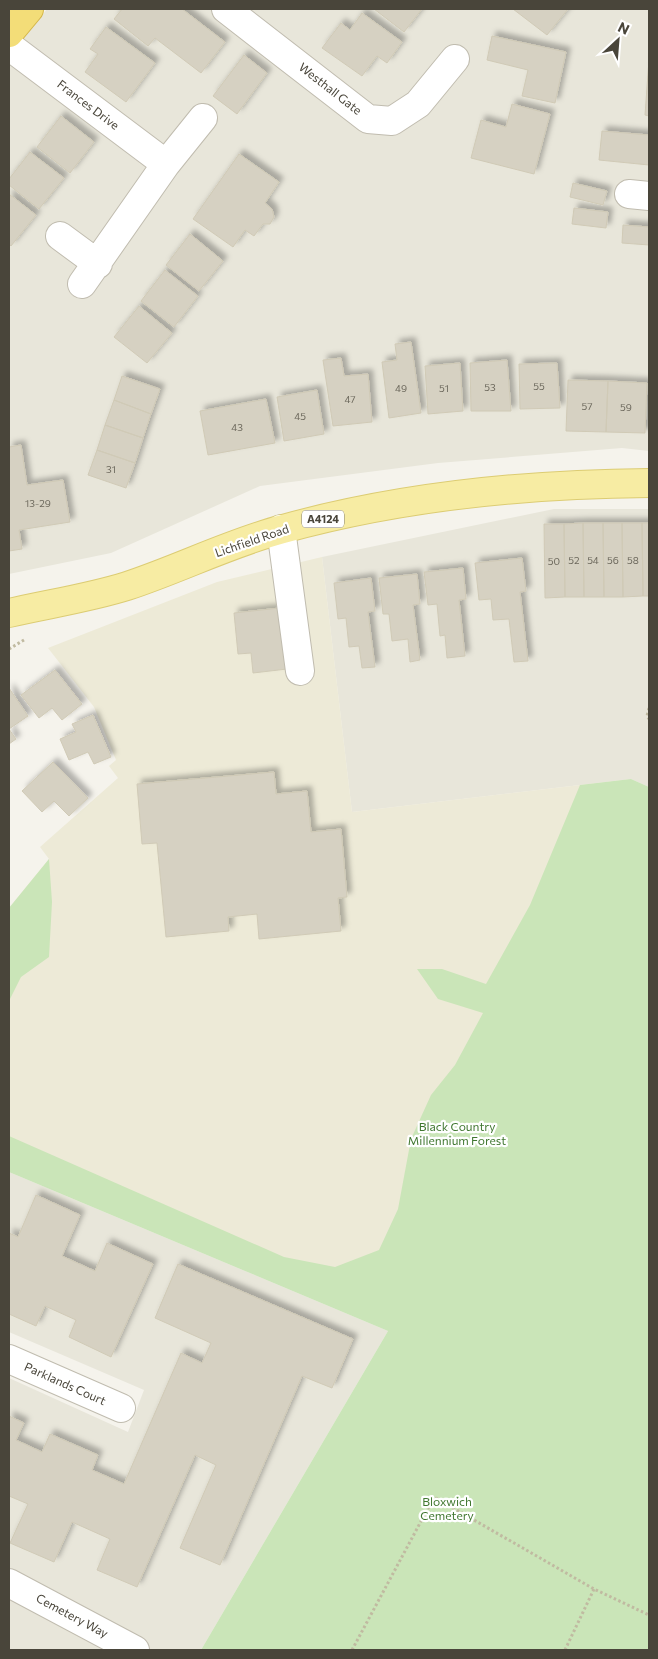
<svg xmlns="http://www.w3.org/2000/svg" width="658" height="1659" font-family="Commissioner,sans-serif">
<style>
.residential{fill:#e8e6da}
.education{fill:#edead7}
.green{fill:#cae5b8}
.building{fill:#d6d1c2;stroke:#d0cab6;filter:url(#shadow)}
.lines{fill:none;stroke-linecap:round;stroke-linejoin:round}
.minor-casing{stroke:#c0bcaf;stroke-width:30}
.major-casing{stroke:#dccc73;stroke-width:30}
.highway-casing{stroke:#d3b548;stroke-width:30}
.path{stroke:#c0baa1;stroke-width:3;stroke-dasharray:2.5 2.5;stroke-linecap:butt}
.minor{stroke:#fff;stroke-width:28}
.major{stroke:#f7eca3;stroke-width:28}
.highway{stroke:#f3dd78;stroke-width:28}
.labels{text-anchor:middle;stroke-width:4.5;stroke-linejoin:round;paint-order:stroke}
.number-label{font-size:10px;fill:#6c685c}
.shield{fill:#fff;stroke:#807d75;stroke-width:1}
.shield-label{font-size:11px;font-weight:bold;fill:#49453a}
.street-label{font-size:12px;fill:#49453a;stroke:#fff}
.park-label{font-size:12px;fill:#407730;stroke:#fff}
</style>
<defs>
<filter id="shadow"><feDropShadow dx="4.5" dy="-4.5" stdDeviation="2.5" flood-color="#0004"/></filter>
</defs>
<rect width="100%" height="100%" fill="#f5f3ec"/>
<path class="residential" d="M 47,9 L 649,9 L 649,451 L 622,448 L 438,463 L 260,486 L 111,553 L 9,574 L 9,57 Z
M 554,509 L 649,509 L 649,787 L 631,779 L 352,812 L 322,557 Z
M 9,1172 L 388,1331 L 201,1650 L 9,1650 L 9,1378 L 128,1432 L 144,1390 L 9,1332 Z"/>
<path class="education" d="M 322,557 L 352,812 L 631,779 L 395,1314 L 9,1172 L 9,908 L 49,859 L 40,847 L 118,778 L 109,766 L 116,760 L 94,707 L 48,648 L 217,582 Z"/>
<path class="green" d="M 631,779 L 649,787 L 649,1650 L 201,1650 L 388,1331 L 9,1172 L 9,1136 L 284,1257 L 335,1267 L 379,1250 L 398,1209 L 411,1139 L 431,1095 L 455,1065 L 483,1013 L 438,999 L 417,969 L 442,969 L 486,984 L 530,905 L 580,785 Z
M 49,859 L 52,902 L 49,957 L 21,977 L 9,1001 L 9,908 Z"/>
<path class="building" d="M 122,9 L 182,9 L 225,42 L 201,73 L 155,38 L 148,46 L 114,19 Z
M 374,9 L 422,9 L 404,32 Z
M 513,9 L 568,9 L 547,35 Z
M 362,13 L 402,42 L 387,63 L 377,56 L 362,76 L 322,48 L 341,23 L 350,30 Z
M 106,27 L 155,63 L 126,102 L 85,72 L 98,54 L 90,49 Z
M 492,36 L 566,52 L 555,103 L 522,96 L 528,70 L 487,60 Z
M 244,55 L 267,73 L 237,114 L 213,96 Z
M 649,59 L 649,116 L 645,115 Z
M 512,104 L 550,114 L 534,174 L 471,158 L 481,120 L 506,127 Z
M 61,116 L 94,142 L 70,173 L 37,147 Z
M 602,131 L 649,135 L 649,165 L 599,160 Z
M 30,152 L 64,178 L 39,209 L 9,185 L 9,179 Z
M 239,154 L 279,182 L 265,203 L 272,209 L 274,217 L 270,224 L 263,224 L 254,236 L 245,230 L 233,247 L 193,219 Z
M 573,183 L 607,191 L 603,205 L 570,197 Z
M 9,194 L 36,215 L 11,246 L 9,244 Z
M 574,208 L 608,212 L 606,228 L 572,224 Z
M 623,225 L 649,227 L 649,245 L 622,243 Z
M 190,234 L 223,261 L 199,291 L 166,265 Z
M 165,270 L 198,296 L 174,327 L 141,301 Z
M 139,306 L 172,333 L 147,363 L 114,337 Z
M 411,342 L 421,413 L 389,418 L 382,362 L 397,360 L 395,344 Z
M 341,358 L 344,376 L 368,374 L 372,422 L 333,426 L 323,360 Z
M 507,360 L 511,411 L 471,411 L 470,363 Z
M 460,363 L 463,411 L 428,414 L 425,366 Z
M 557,363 L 560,408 L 520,409 L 519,364 Z
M 122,376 L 160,389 L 151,414 L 114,400 Z
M 568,380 L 608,381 L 606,432 L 566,431 Z
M 608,381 L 647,383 L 645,433 L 606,432 Z
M 317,390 L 324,434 L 284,441 L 277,397 Z
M 266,399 L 275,443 L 208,455 L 200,411 Z
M 114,400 L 151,414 L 143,438 L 105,425 Z
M 105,425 L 143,438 L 135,463 L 97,450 Z
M 21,445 L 27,485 L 63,480 L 70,522 L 19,530 L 22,549 L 9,551 L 9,447 Z
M 97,450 L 135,463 L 126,488 L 88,475 Z
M 583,523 L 603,523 L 604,597 L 584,597 Z
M 583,523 L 584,597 L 565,597 L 564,524 Z
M 603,523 L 622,523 L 623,597 L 604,597 Z
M 622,523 L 642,523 L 643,596 L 623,597 Z
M 642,523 L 649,523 L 649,596 L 643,596 Z
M 544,524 L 564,524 L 565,597 L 545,598 Z
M 522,558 L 526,591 L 520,592 L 528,661 L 514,662 L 509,619 L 493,620 L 491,599 L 479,600 L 475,563 Z
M 463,568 L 466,599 L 459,600 L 465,656 L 447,658 L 445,635 L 440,636 L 437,604 L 428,605 L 424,572 Z
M 417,574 L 420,604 L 413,605 L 420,660 L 410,662 L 408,639 L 392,641 L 389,614 L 383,614 L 379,578 Z
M 371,578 L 375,611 L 368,612 L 375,667 L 362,668 L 359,646 L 349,647 L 346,618 L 338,619 L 334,583 Z
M 280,608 L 287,669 L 253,673 L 251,653 L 238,654 L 234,613 Z
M 55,670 L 82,704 L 62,720 L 52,708 L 39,718 L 21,695 Z
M 9,688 L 28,716 L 9,729 L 16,739 L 9,744 Z
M 93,715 L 111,757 L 94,764 L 88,752 L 69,760 L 60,739 L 76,732 L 72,724 Z
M 53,762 L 88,798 L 69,816 L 54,801 L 42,812 L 22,791 Z
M 274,772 L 276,794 L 307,791 L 311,832 L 341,829 L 347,897 L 338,898 L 341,931 L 259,939 L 257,914 L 228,917 L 229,931 L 166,937 L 157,843 L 142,844 L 137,784 Z
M 36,1195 L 80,1215 L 62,1256 L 95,1271 L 107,1243 L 153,1264 L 111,1357 L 69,1337 L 76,1320 L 45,1306 L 36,1326 L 9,1314 L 9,1233 L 18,1237 Z
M 178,1264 L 353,1339 L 332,1388 L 302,1376 L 220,1565 L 180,1548 L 216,1465 L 195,1455 L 137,1587 L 97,1570 L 110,1539 L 72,1522 L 54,1562 L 10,1543 L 28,1504 L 9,1496 L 9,1416 L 24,1423 L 16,1440 L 42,1452 L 50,1434 L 98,1455 L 92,1470 L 124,1484 L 181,1353 L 202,1363 L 211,1343 L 155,1318 Z"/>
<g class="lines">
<defs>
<path id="minor" d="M 226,9 L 368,119 L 392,121 L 418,104 L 455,59
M 9,46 L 166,164
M 629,194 L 649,196
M 60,236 L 98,264
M 82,284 L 166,164 L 203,118
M 281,529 L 300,671
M 9,1359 L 121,1408
M 9,1583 L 135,1650"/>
<path id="major" d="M 9,613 C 48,604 89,598 127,586 C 179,569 230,543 283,529 C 402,496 526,484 649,483"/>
<path id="highway" d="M 9,33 L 29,9"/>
</defs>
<use href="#minor" class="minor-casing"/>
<use href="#major" class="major-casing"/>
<use href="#highway" class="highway-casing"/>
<path class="path" d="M 9,649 L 24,640
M 649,708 L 647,716 L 649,719
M 352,1650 L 434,1497 L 594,1589 L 649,1615
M 565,1650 L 594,1589"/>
<use href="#minor" class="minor"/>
<use href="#major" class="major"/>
<use href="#highway" class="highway"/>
</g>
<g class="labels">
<g class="number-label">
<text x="539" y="390">55</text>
<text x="490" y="391">53</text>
<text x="401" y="392">49</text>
<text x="444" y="392">51</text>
<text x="350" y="403">47</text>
<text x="587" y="410">57</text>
<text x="626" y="411">59</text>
<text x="300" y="420">45</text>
<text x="237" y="431">43</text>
<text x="111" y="473">31</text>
<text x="38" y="507">13-29</text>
<text x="574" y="564">52</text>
<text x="593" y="564">54</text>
<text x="613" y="564">56</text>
<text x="633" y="564">58</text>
<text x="554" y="565">50</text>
</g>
<rect class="shield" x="302" y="510.5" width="42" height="17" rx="4"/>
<g class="shield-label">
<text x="323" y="523">A4124</text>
</g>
<g class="street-label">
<text transform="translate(330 89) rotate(38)" y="4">Westhall Gate</text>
<text transform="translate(88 105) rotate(37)" y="4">Frances Drive</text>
<text transform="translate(252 541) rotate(-19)" y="4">Lichfield Road</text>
<text transform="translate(65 1384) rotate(24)" y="4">Parklands Court</text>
<text transform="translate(72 1616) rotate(28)" y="4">Cemetery Way</text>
</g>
<g class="park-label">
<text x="457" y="1131">Black Country<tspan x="457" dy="14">Millennium Forest</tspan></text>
<text x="447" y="1506">Bloxwich<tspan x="447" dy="14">Cemetery</tspan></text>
</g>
</g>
<rect width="658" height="1659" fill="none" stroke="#49453a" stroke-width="20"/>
<g transform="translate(618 40) rotate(26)" stroke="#ffffff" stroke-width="4" paint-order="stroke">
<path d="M0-4L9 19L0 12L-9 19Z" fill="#49453a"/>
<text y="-8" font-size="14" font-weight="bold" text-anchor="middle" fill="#49453a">N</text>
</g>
</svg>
